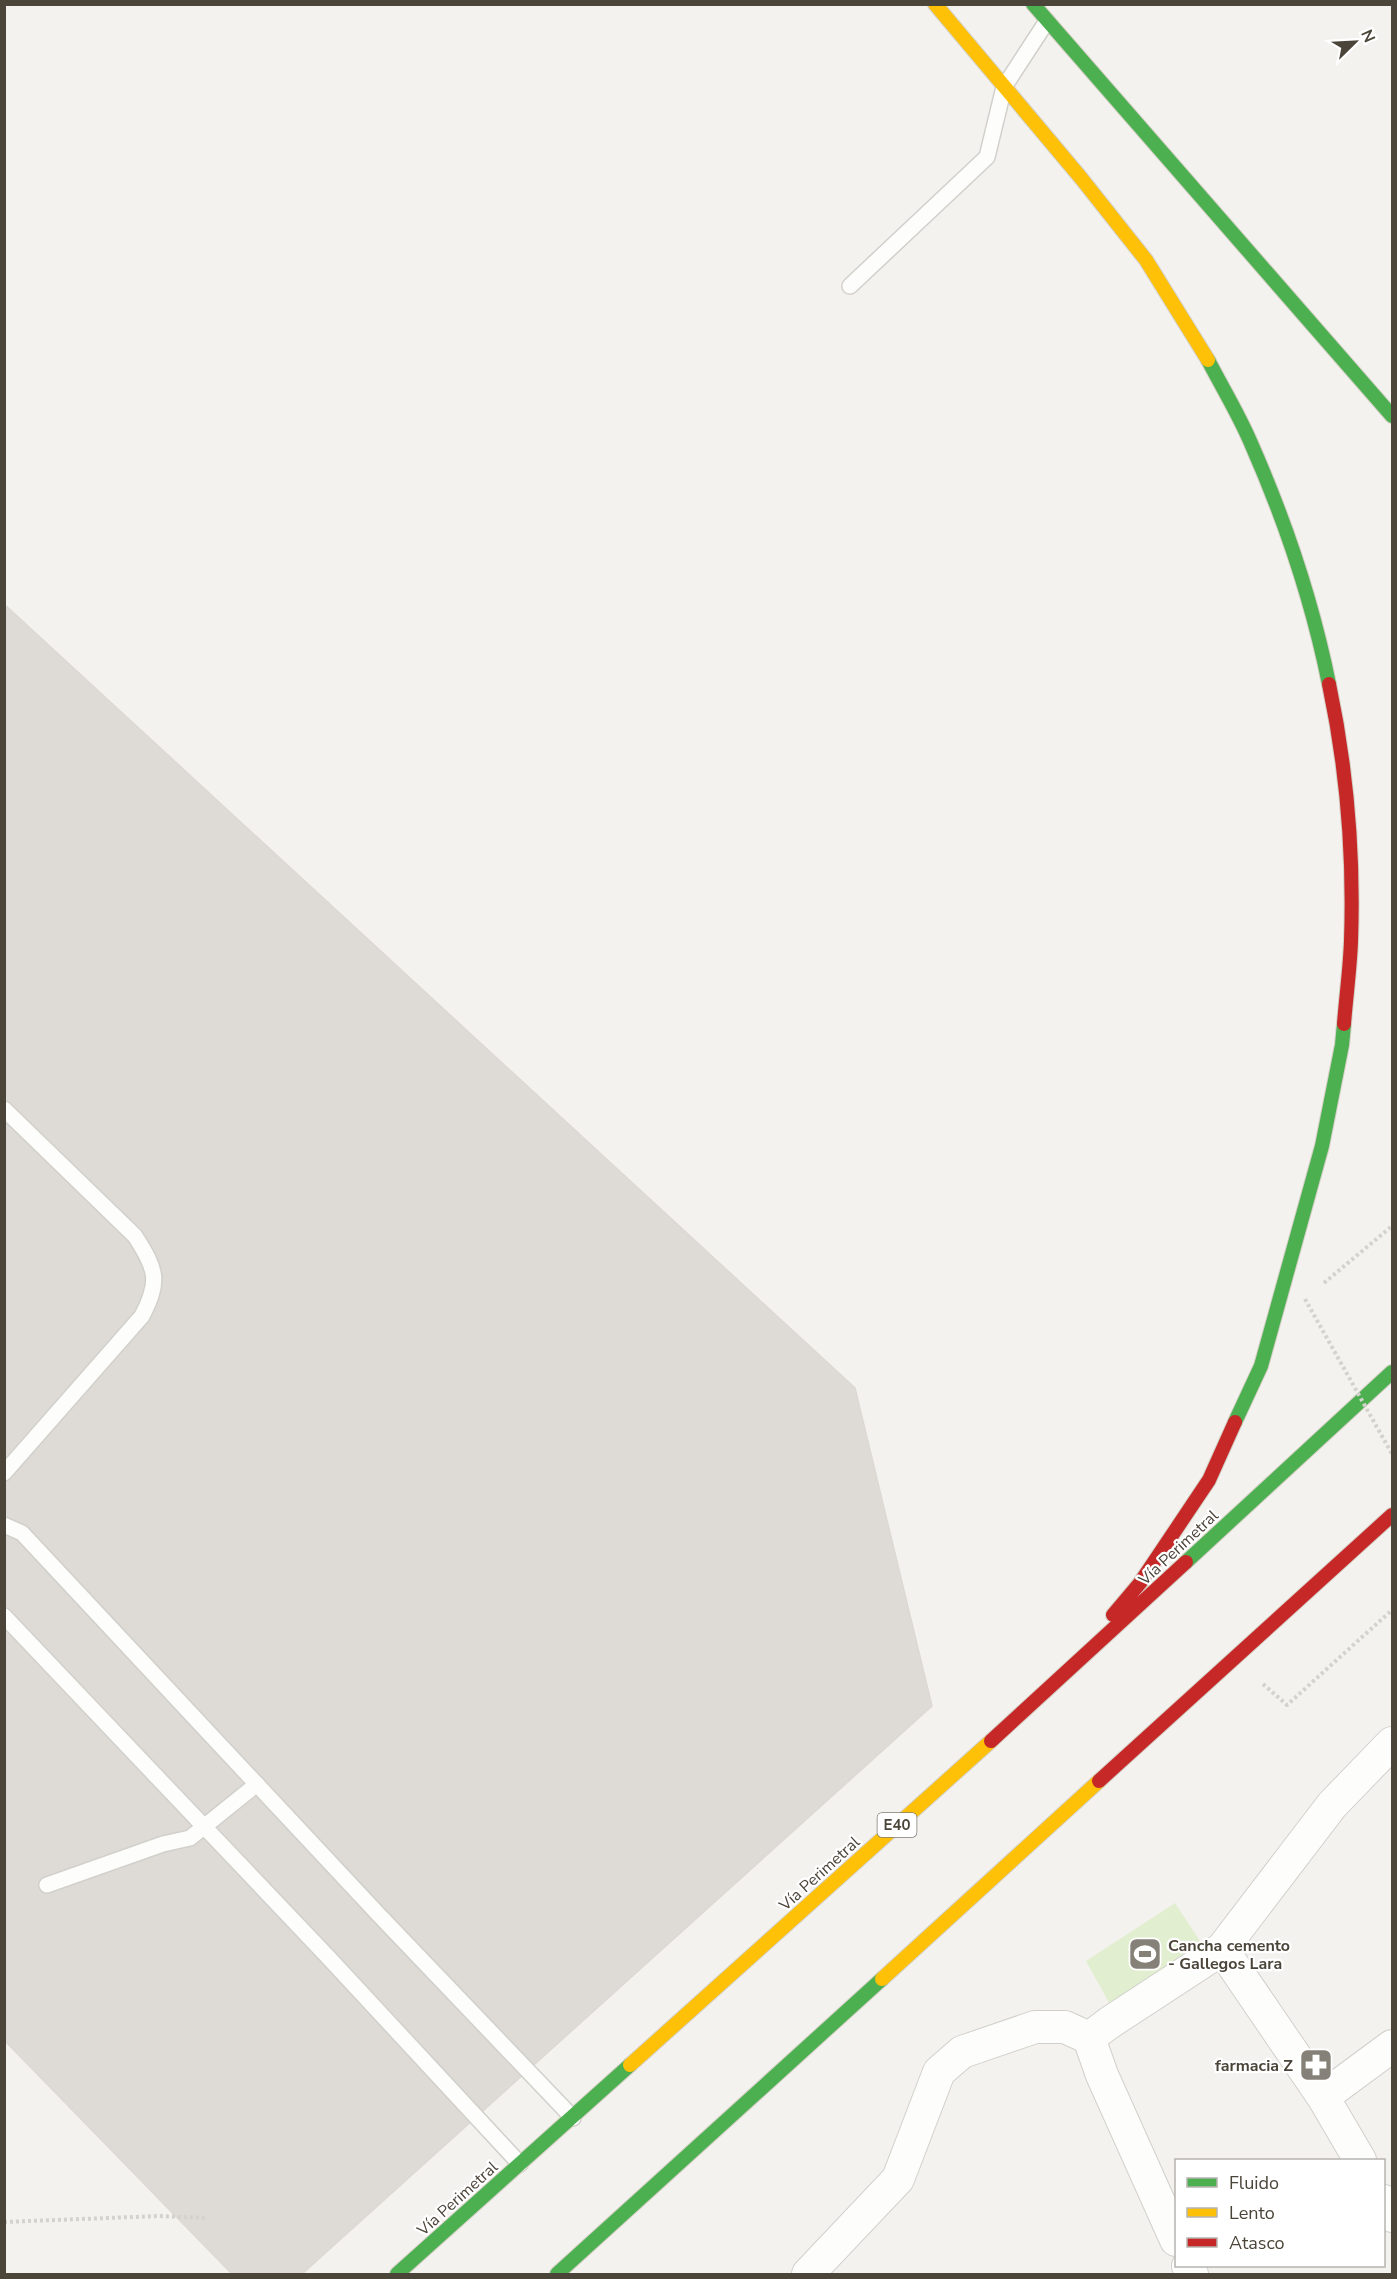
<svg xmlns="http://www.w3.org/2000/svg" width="1397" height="2279" font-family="'Nunito Sans',sans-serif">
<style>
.green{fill:#e1eecf}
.building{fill:#dedbd6;stroke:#dcd9d4;stroke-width:1.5}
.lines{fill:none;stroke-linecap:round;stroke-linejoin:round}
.lane-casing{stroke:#d2d0cb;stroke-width:18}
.street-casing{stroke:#d2d0cb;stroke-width:34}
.fast-casing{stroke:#d3cfc5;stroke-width:16}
.slow-casing{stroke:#d3cfc5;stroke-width:16}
.jam-casing{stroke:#d3cfc5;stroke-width:16}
.path{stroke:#d3d2cc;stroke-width:4;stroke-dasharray:3 3;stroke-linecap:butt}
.lane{stroke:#fdfdfc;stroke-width:15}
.street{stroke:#fdfdfc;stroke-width:32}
.fast{stroke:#4caf50;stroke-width:14}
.slow{stroke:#ffc107;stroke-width:14}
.jam{stroke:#c62828;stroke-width:14}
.path-bridge{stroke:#d3d2cc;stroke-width:4;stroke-dasharray:3 3;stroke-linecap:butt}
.labels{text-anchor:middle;stroke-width:4.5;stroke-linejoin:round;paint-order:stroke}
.shield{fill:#fff;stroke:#817c74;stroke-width:1.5}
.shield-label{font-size:15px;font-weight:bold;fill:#4b4439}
.street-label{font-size:16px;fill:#4b4439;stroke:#fff}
.poi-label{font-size:16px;font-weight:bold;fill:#4b4439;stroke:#fff;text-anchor:start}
</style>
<rect width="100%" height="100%" fill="#f4f2ee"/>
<path class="green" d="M 1175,1903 L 1204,1947 L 1113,2010 L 1086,1961 Z"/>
<path class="building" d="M 4,604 L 855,1388 L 932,1706 L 302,2274 L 232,2274 L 4,2040 Z"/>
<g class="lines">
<defs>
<path id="lane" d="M 850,286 L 987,157 L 1004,87 L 1047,21
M 4,1109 L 135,1236 C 157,1270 160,1281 142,1316 L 4,1473
M 4,1525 L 22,1533 L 379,1915 L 573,2118
M 4,1616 L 328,1957 L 520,2164
M 47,1885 L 163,1844 L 190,1838 L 257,1784"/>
<path id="street" d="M 1222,1949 L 1323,2097 L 1360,2160
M 1323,2097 L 1392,2046
M 1384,2201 L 1392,2216
M 1176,2240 L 1102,2075 L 1089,2038 L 1109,2023 L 1222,1949 L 1332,1805 L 1392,1743
M 1188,2266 L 1192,2274
M 808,2274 L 898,2179 L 939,2072 L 962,2052 L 1035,2027 L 1065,2027 L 1089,2038"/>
<path id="fast" d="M 1033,4 L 1392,416
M 1208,360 C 1222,387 1238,413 1250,441 C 1285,520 1312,600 1329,684
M 1235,1422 L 1261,1366 L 1322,1146 L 1342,1045 L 1344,1024
M 1186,1562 L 1392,1372
M 397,2274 L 630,2065
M 557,2274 L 882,1979"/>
<path id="slow" d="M 935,4 L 1081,178 L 1146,260 L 1208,360
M 882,1979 L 1099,1781
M 630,2065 L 991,1741"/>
<path id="jam" d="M 1329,684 C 1347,769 1354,855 1351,941 C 1350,969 1346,997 1344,1024
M 1113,1615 L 1140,1583 L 1209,1480 L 1235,1422
M 991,1741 L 1186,1562
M 1099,1781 L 1392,1515"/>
</defs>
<use href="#lane" class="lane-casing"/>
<use href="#street" class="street-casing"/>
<use href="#fast" class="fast-casing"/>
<use href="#slow" class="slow-casing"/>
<use href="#jam" class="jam-casing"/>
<path class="path" d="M 1324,1283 L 1392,1226
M 1263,1684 L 1287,1705 L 1392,1610
M 4,2222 L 159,2216 L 208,2218"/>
<use href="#lane" class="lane"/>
<use href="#street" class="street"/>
<use href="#fast" class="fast"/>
<use href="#slow" class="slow"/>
<use href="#jam" class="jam"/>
<path class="path-bridge" d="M 1305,1299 L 1392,1454"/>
</g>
<defs>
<symbol id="stadium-square" viewBox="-11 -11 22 22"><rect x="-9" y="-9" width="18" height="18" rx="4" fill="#868178" stroke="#fff"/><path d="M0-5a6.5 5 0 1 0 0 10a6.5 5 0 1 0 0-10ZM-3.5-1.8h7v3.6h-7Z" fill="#fff"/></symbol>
<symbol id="pharmacy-square" viewBox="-11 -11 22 22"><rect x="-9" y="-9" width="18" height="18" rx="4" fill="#868178" stroke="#fff"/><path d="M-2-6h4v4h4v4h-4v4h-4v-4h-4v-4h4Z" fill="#fff"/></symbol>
</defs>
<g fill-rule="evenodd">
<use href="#stadium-square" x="1126" y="1935" width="38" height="38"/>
<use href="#pharmacy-square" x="1297" y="2046" width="38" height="38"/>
</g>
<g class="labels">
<rect class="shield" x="877.5" y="1813" width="39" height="24" rx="4.5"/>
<g class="shield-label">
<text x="897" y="1830">E40</text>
</g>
<g class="street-label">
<text transform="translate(1178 1547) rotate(-43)" y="6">Vía Perimetral</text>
<text transform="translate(819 1873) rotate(-42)" y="6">Vía Perimetral</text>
<text transform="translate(457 2198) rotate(-42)" y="6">Vía Perimetral</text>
</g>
<g class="poi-label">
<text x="1168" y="1951">Cancha cemento<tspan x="1168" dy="18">- Gallegos Lara</tspan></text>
<text x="1293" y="2071" text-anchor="end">farmacia Z</text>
</g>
</g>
<rect width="1397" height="2279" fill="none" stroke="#4b4439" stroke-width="12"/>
<rect x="1175" y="2159" width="210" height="108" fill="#ffffff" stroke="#b7b4b0" stroke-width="1.5"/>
<rect x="1187" y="2178" width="30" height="9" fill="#4caf50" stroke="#b7b4b0" stroke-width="1.5"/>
<text x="1229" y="2189" font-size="18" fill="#4b4439">Fluido</text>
<rect x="1187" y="2208" width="30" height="9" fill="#ffc107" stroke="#b7b4b0" stroke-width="1.5"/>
<text x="1229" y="2219" font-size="18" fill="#4b4439">Lento</text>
<rect x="1187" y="2238" width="30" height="9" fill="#c62828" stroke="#b7b4b0" stroke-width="1.5"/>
<text x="1229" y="2249" font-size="18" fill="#4b4439">Atasco</text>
<g transform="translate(1355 42) rotate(66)" stroke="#ffffff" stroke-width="4.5" paint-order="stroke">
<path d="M0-4.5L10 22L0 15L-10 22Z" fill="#4b4439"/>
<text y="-9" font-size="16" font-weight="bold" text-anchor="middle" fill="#4b4439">N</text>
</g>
</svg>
